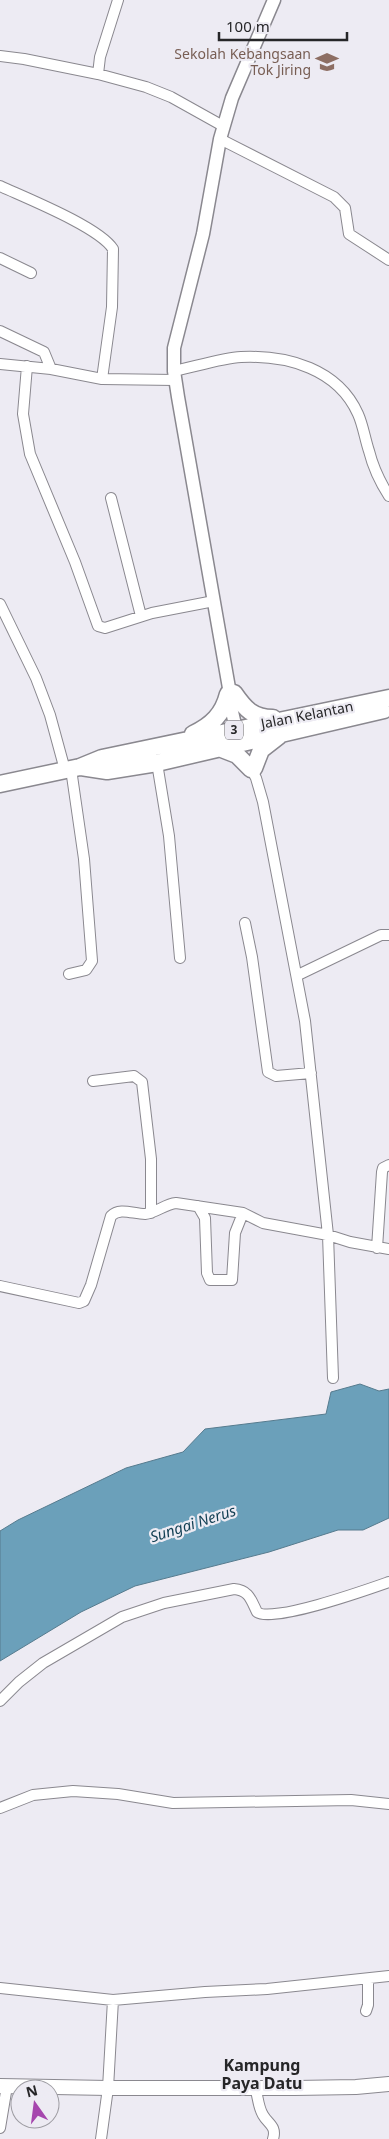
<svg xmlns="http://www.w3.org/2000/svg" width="389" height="2139" font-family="'Noto Sans',sans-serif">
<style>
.water{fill:#6ba0ba;stroke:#567b8e}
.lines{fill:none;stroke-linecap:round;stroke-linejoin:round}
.minor-casing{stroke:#8a888f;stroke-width:12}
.tertiary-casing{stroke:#8a888f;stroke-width:15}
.secondary-casing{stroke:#8a888f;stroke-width:16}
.trunk-casing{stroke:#8a888f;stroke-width:19}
.minor{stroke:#fff;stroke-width:10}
.tertiary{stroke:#fff;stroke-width:12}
.secondary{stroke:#fff;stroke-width:14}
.trunk{stroke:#fff;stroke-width:16}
.labels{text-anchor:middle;stroke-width:4.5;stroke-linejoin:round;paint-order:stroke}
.shield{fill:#edebf3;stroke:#626165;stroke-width:1}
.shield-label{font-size:12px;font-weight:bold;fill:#262628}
.education-label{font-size:14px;fill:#785e54;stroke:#edebf3;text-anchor:end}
.street-label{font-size:14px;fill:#262628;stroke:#edebf3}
.water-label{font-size:15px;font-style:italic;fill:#123f53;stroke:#edebf3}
.quarter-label{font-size:16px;font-weight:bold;fill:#262628;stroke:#edebf3}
</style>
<rect width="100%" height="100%" fill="#edebf3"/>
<path class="water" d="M 360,1384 L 379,1391 L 389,1389 L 389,1518 L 363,1530 L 338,1530 L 269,1552 L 135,1586 L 81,1612 L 0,1661 L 0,1531 L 18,1520 L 126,1468 L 183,1452 L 205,1429 L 326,1414 L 331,1392 Z"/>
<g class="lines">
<defs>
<path id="minor" d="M 0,56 L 24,59 L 98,74 L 146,87 L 171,97 L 223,126
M 98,74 L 100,57 L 118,0
M 220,139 L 334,197 L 345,208 L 349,234 L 389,260
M 0,186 C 26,198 99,227 113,249 L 112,307 L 102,379
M 0,258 L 31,273
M 0,331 L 44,352 L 51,369
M 0,364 L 51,369 L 102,379 L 175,380
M 27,366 L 23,414 L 30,454 L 75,562 L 98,626 L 105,628 L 152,613 L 214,601
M 174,371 C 194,367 222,358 241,357 C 288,355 338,369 358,414 C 363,425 365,439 369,451 C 373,467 380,482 389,496
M 111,498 L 141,616
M 0,604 L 36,678 L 50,715 L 65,770
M 157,763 L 169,836 L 180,958
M 249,765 L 256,778 L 263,802 L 305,1021 L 328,1235 L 333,1378
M 245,923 L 252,957 L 268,1072 L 276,1076 L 311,1073
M 69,974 L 86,970 L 92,961 L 84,859 L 71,769
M 298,975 L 381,935 L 389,935
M 93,1081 L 134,1076 L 142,1082 L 151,1159 L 151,1213
M 198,1206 L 205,1218 L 207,1273 L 210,1280 L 232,1280 L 235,1233 L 243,1213
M 377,1248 L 382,1172 L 383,1168 L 389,1165
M 0,1286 L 79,1303 L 84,1301 L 91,1285 L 111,1216 C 120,1207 133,1214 145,1214 C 156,1213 165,1204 176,1203 L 243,1213 L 263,1223 L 328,1235 L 350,1242 L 389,1249
M 0,1701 L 19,1682 L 43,1663 L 122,1617 L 164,1603 L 234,1589 C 249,1590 251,1600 257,1612 C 271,1624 369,1589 389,1582
M 0,1808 L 33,1795 L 73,1791 L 118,1794 L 173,1803 L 351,1800 L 389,1804
M 0,1988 L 113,2000 L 205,1992 L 267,1989 L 389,1976
M 366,2011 L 368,2005 L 368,1979
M 255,2087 C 258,2096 258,2107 263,2115 C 268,2124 277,2126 273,2139
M 0,2128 L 7,2086
M 101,2139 L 108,2088 L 113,2000"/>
<path id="tertiary" d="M 238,738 L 228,694 L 229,688 L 178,397 L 174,371 L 174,348 L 203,234 L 220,139 L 232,98 L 274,0"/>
<path id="secondary" d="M 0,2086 L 108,2088 L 295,2088 L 356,2087 L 389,2084"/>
<path id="trunk" d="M 234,693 C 245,709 253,718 273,718
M 193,734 C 212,725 223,714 228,694
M 219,748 L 237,755 L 251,769
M 81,767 L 107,771 L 157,763 L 384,710
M 254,768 L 261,750 L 279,736
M 0,784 L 80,767 L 102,758 L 389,698"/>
</defs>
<use href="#minor" class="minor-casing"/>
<use href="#tertiary" class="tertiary-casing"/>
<use href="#secondary" class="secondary-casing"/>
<use href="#trunk" class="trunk-casing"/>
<use href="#minor" class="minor"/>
<use href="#tertiary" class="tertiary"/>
<use href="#secondary" class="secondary"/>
<use href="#trunk" class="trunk"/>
</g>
<defs>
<symbol id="school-bare" viewBox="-9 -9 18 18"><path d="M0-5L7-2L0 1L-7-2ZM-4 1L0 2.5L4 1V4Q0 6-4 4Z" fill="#8d6e63" stroke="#edebf3" stroke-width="2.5" paint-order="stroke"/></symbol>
</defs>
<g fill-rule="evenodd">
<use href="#school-bare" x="311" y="46" width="32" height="32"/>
</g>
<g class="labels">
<rect class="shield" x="225" y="720.5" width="18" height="19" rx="4"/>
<g class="shield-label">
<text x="234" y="734">3</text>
</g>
<g class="education-label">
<text x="311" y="59">Sekolah Kebangsaan<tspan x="311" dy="16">Tok Jiring</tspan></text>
</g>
<g class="street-label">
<text transform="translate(307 715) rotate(-11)" y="5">Jalan Kelantan</text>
</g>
<g class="water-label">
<text transform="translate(193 1524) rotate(-18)" y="5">Sungai Nerus</text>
</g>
<g class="quarter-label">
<text x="262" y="2071">Kampung<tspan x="262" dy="18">Paya Datu</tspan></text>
</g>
</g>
<g transform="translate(35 2104) rotate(346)"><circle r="24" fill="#edebf3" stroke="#9d9ca2"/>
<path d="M0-4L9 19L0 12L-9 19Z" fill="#a646ae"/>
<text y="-8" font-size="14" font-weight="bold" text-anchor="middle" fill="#262628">N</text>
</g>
<path d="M219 32v8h128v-8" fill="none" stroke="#262628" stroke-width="2.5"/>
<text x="226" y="32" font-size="15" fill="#262628" stroke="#edebf3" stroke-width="4" paint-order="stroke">100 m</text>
</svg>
